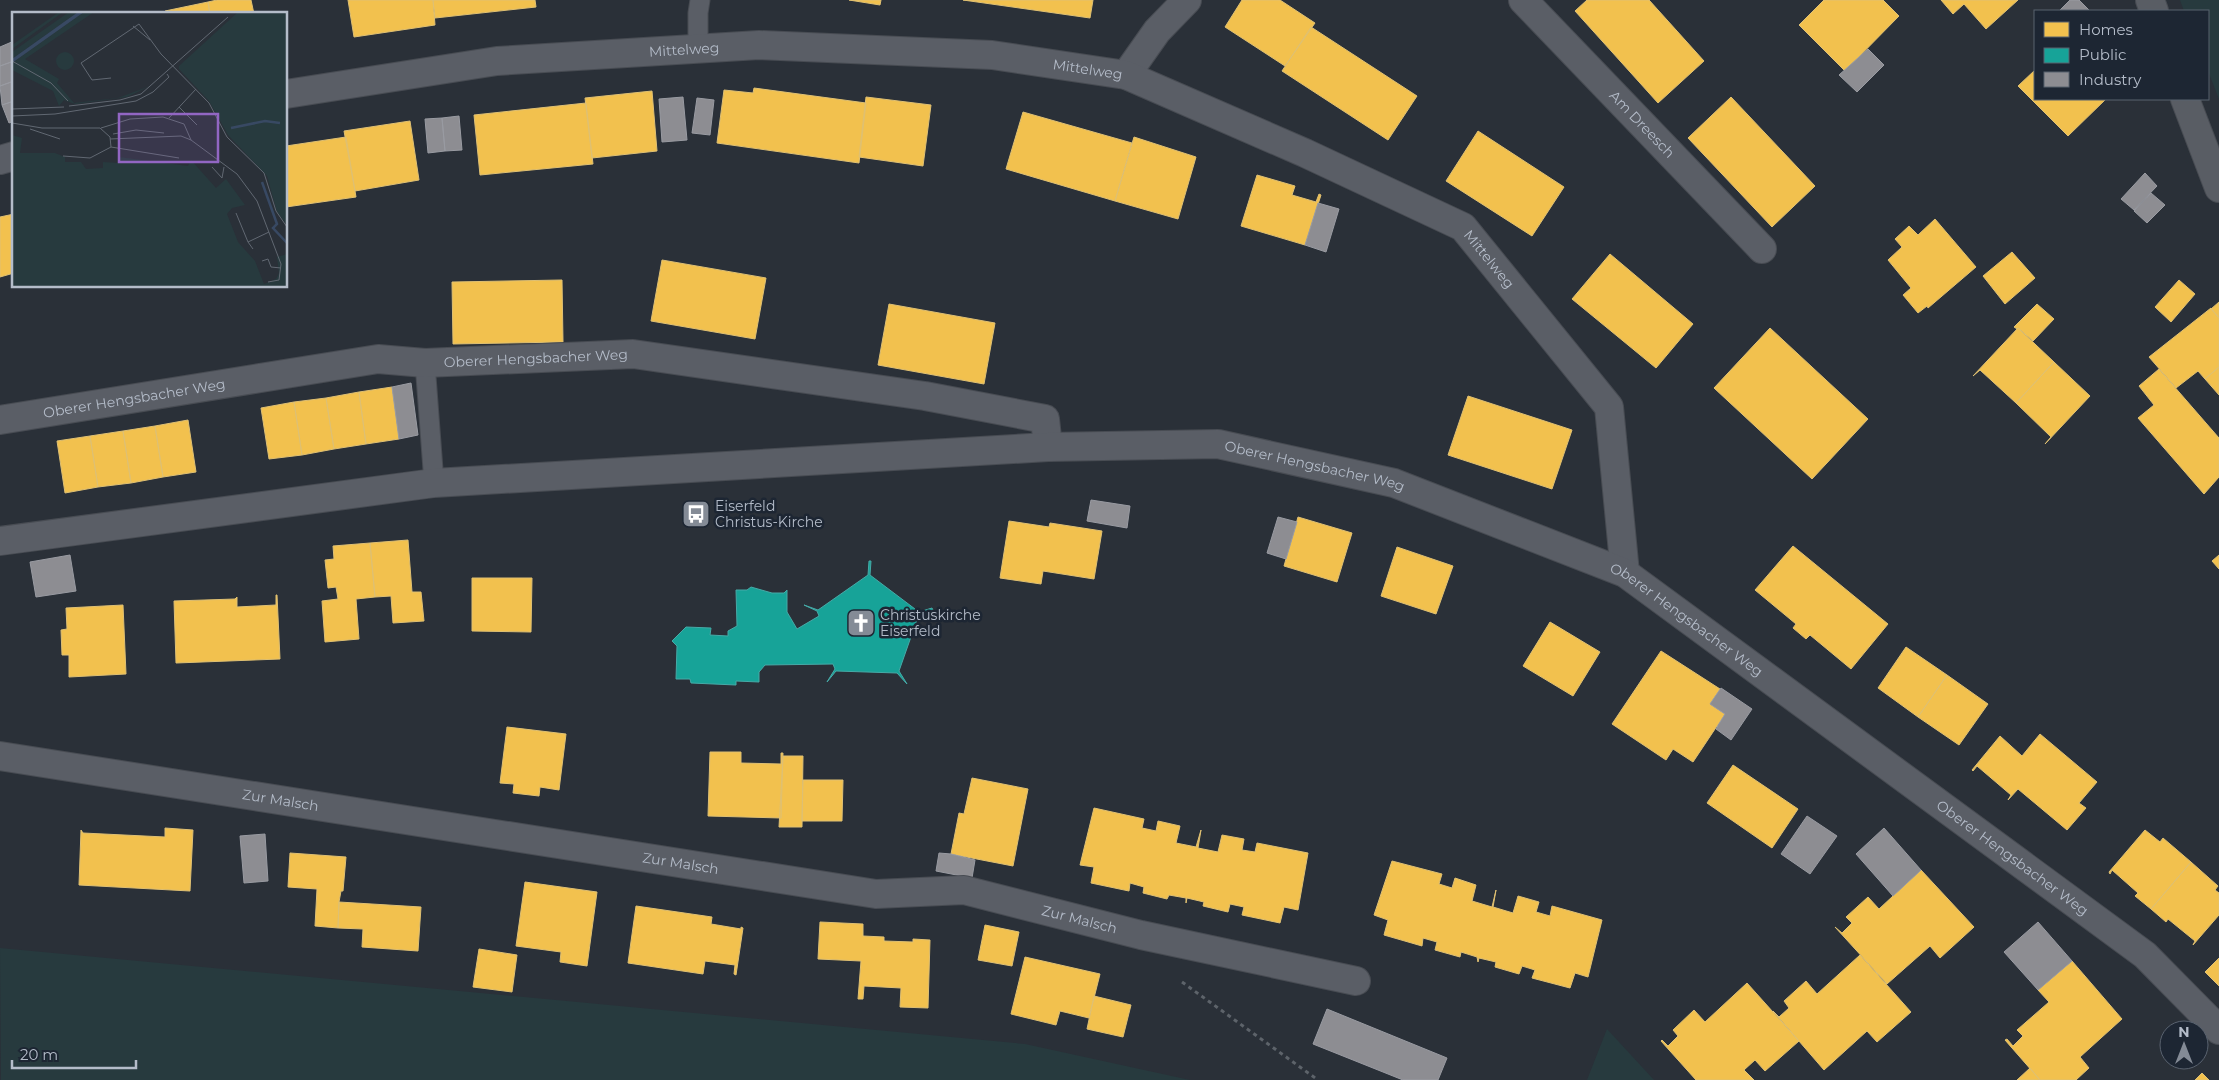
<svg xmlns="http://www.w3.org/2000/svg" width="2219" height="1080" font-family="Montserrat,sans-serif">
<style>
.green{fill:#273a3e}
.homes{fill:#f2c14e;stroke:#dfc073}
.public{fill:#17a398;stroke:#46aaa7}
.industry{fill:#8d8d92;stroke:#999ba2}
.lines{fill:none;stroke-linecap:round;stroke-linejoin:round}
.lane-casing{stroke:#484c53;stroke-width:21}
.street-casing{stroke:#484c53;stroke-width:30}
.secondary-casing{stroke:#484c53;stroke-width:30}
.path{stroke:#5d636a;stroke-width:3;stroke-dasharray:4 4;stroke-linecap:butt}
.lane{stroke:#5a5e66;stroke-width:19}
.street{stroke:#5a5e66;stroke-width:28}
.secondary{stroke:#595d64;stroke-width:28}
.labels{text-anchor:middle;stroke-width:5;stroke-linejoin:round;paint-order:stroke}
.street-label{font-size:14px;fill:#b4bcc9;stroke:#1d2633}
.poi-label{font-size:14px;fill:#b4bcc9;stroke:#1d2633;text-anchor:start}
.inset-river{fill:none;stroke:#384963;stroke-width:2.5}
.inset-road{fill:none;stroke:#616872;stroke-width:1}
.view{fill:#9266c3;fill-opacity:0.15;stroke:#9266c3;stroke-width:2.5}
.inset-edge{fill:none;stroke:#b4bcc9;stroke-width:2.5}
</style>
<rect width="100%" height="100%" fill="#2a3038"/>
<path class="green" d="M 2180,0 L 2219,0 L 2219,99 L 2208,71 L 2208,11 L 2184,11 Z
M 0,948 L 1025,1044 L 1190,1080 L 1,1080 Z
M 1607,1029 L 1654,1080 L 1587,1080 Z"/>
<path class="homes" d="M 217,0 L 251,0 L 254,14 L 210,14 L 208,2 Z
M 348,0 L 433,0 L 435,25 L 354,37 Z
M 433,0 L 535,0 L 536,7 L 435,18 Z
M 849,0 L 881,0 L 880,5 Z
M 963,0 L 1093,0 L 1090,18 Z
M 1242,0 L 1280,0 L 1315,23 L 1285,66 L 1225,27 Z
M 1587,0 L 1649,0 L 1704,61 L 1658,103 L 1575,11 Z
M 1824,0 L 1883,0 L 1899,16 L 1845,71 L 1799,25 Z
M 1941,0 L 2018,0 L 1986,29 L 1964,4 L 1953,14 Z
M 208,2 L 210,14 L 166,14 L 165,11 Z
M 1311,27 L 1417,96 L 1388,140 L 1282,71 Z
M 2035,70 L 2035,99 L 2106,99 L 2068,136 L 2018,86 Z
M 754,88 L 866,103 L 859,163 L 717,143 L 724,90 L 753,93 Z
M 652,91 L 657,151 L 592,158 L 585,98 Z
M 866,97 L 931,105 L 923,166 L 859,157 Z
M 1731,97 L 1815,186 L 1772,227 L 1688,138 Z
M 586,103 L 593,164 L 480,175 L 474,115 Z
M 1023,112 L 1132,143 L 1115,201 L 1006,169 Z
M 410,121 L 419,180 L 355,191 L 344,131 Z
M 1478,131 L 1564,187 L 1532,236 L 1446,181 Z
M 346,137 L 356,197 L 286,207 L 286,146 Z
M 1134,137 L 1196,157 L 1178,219 L 1115,201 Z
M 1257,175 L 1295,186 L 1292,195 L 1316,202 L 1319,194 L 1321,195 L 1305,245 L 1241,226 Z
M 14,214 L 14,273 L 0,277 L 0,217 Z
M 1935,219 L 1976,267 L 1928,308 L 1927,306 L 1918,313 L 1903,295 L 1911,288 L 1888,260 L 1902,247 L 1895,239 L 1909,226 L 1918,235 Z
M 2012,252 L 2035,278 L 2005,304 L 1983,276 Z
M 1610,254 L 1693,324 L 1656,368 L 1572,299 Z
M 662,260 L 766,278 L 755,339 L 651,321 Z
M 562,280 L 563,342 L 453,344 L 452,282 Z
M 2179,280 L 2195,294 L 2171,322 L 2155,307 Z
M 2219,302 L 2219,318 L 2211,309 Z
M 889,304 L 995,323 L 984,384 L 878,365 Z
M 2037,304 L 2054,319 L 2033,341 L 2018,328 L 2017,329 L 2014,327 Z
M 2211,308 L 2219,318 L 2219,367 L 2205,379 L 2198,371 L 2176,388 L 2149,357 Z
M 1770,328 L 1868,419 L 1812,479 L 1714,388 Z
M 2018,328 L 2054,362 L 2016,403 L 1980,370 L 1973,376 Z
M 2054,362 L 2090,396 L 2045,444 L 2051,437 L 2016,403 Z
M 2219,367 L 2219,395 L 2205,379 Z
M 2159,369 L 2219,438 L 2219,477 L 2204,494 L 2138,418 L 2154,405 L 2139,386 Z
M 392,387 L 399,439 L 366,444 L 359,392 Z
M 359,392 L 366,444 L 334,449 L 326,398 Z
M 1468,396 L 1572,430 L 1552,489 L 1448,455 Z
M 326,398 L 334,449 L 302,455 L 294,402 Z
M 294,402 L 302,455 L 269,459 L 261,408 Z
M 188,420 L 196,472 L 163,477 L 155,426 Z
M 155,426 L 163,477 L 131,483 L 123,431 Z
M 123,431 L 131,483 L 98,487 L 90,436 Z
M 90,436 L 98,487 L 65,493 L 57,441 Z
M 1298,517 L 1352,533 L 1337,582 L 1284,566 Z
M 1009,521 L 1049,527 L 1050,523 L 1102,531 L 1094,579 L 1043,571 L 1041,584 L 1000,578 Z
M 408,540 L 412,592 L 421,592 L 424,621 L 393,623 L 391,596 L 375,597 L 370,543 Z
M 370,543 L 375,597 L 356,599 L 359,639 L 325,642 L 322,601 L 338,599 L 336,587 L 328,588 L 325,560 L 334,559 L 333,546 Z
M 1793,546 L 1888,624 L 1851,669 L 1810,635 L 1806,639 L 1793,628 L 1796,624 L 1755,590 Z
M 1397,547 L 1453,566 L 1436,614 L 1381,596 Z
M 2219,555 L 2219,569 L 2212,561 Z
M 472,578 L 532,578 L 531,632 L 472,631 Z
M 276,595 L 277,595 L 280,659 L 176,663 L 174,601 L 235,599 L 237,597 L 237,607 L 276,605 Z
M 123,605 L 126,674 L 69,677 L 69,655 L 62,655 L 61,630 L 67,629 L 66,608 Z
M 1550,622 L 1600,652 L 1573,696 L 1523,666 Z
M 1906,647 L 1947,675 L 1918,717 L 1878,688 Z
M 1661,651 L 1720,689 L 1710,704 L 1725,714 L 1693,762 L 1673,749 L 1666,760 L 1612,724 Z
M 1947,675 L 1988,704 L 1959,745 L 1918,717 Z
M 507,727 L 566,734 L 559,790 L 540,787 L 539,796 L 513,793 L 514,784 L 500,783 Z
M 2040,734 L 2097,782 L 2079,803 L 2086,808 L 2067,830 L 2018,789 L 2008,800 L 2011,795 L 1977,766 L 1973,771 L 1972,770 L 2000,736 L 2022,756 Z
M 710,752 L 741,752 L 741,763 L 781,764 L 781,753 L 783,753 L 781,818 L 708,816 Z
M 783,756 L 803,756 L 802,827 L 779,827 Z
M 1733,765 L 1798,809 L 1772,848 L 1707,803 Z
M 972,778 L 1028,789 L 1013,866 L 951,854 L 959,813 L 964,814 Z
M 803,780 L 843,780 L 842,821 L 802,821 Z
M 1094,808 L 1144,819 L 1142,828 L 1156,831 L 1158,821 L 1180,826 L 1176,843 L 1196,847 L 1201,830 L 1198,848 L 1218,852 L 1222,835 L 1244,839 L 1242,850 L 1255,852 L 1257,843 L 1308,853 L 1298,910 L 1284,907 L 1280,923 L 1242,915 L 1244,907 L 1230,904 L 1228,912 L 1203,906 L 1204,902 L 1187,898 L 1186,903 L 1186,898 L 1169,895 L 1167,899 L 1143,893 L 1144,887 L 1130,883 L 1129,891 L 1091,883 L 1094,867 L 1080,865 Z
M 165,828 L 193,830 L 190,891 L 79,885 L 81,830 L 83,833 L 165,837 Z
M 2145,830 L 2160,842 L 2163,838 L 2191,862 L 2151,909 L 2135,896 L 2138,893 L 2112,870 L 2110,874 L 2109,872 Z
M 290,853 L 346,857 L 343,891 L 341,891 L 339,902 L 338,928 L 315,926 L 317,889 L 288,887 Z
M 1392,861 L 1442,874 L 1439,884 L 1452,888 L 1455,878 L 1476,885 L 1472,901 L 1492,907 L 1496,890 L 1493,907 L 1513,913 L 1518,896 L 1539,902 L 1536,912 L 1550,916 L 1552,906 L 1602,920 L 1588,977 L 1575,973 L 1570,988 L 1532,978 L 1535,970 L 1522,966 L 1519,974 L 1495,967 L 1496,962 L 1479,958 L 1478,962 L 1477,957 L 1461,952 L 1460,957 L 1435,950 L 1437,942 L 1423,938 L 1422,946 L 1384,935 L 1388,920 L 1374,915 Z
M 2191,862 L 2218,886 L 2215,890 L 2219,893 L 2219,915 L 2193,945 L 2195,941 L 2168,919 L 2166,922 L 2151,909 Z
M 1921,870 L 1974,927 L 1940,958 L 1930,946 L 1887,984 L 1835,927 L 1842,933 L 1852,923 L 1846,917 L 1868,897 L 1879,909 Z
M 525,882 L 597,892 L 587,966 L 560,962 L 561,952 L 516,946 Z
M 339,902 L 421,907 L 418,951 L 362,947 L 363,929 L 338,928 Z
M 636,906 L 712,917 L 711,924 L 741,929 L 741,927 L 743,928 L 736,975 L 734,974 L 735,965 L 705,961 L 703,974 L 628,963 Z
M 820,922 L 863,924 L 863,936 L 884,937 L 884,941 L 913,942 L 913,939 L 930,940 L 928,1008 L 900,1007 L 901,988 L 864,986 L 863,999 L 858,999 L 861,961 L 818,959 Z
M 985,925 L 1019,932 L 1012,966 L 978,960 Z
M 479,949 L 517,955 L 512,992 L 473,987 Z
M 1860,955 L 1911,1012 L 1877,1042 L 1867,1031 L 1824,1070 L 1773,1011 L 1779,1017 L 1789,1008 L 1784,1001 L 1806,981 L 1817,994 Z
M 1025,957 L 1100,974 L 1089,1018 L 1060,1011 L 1056,1025 L 1011,1014 Z
M 2219,958 L 2219,986 L 2205,972 Z
M 2072,961 L 2122,1019 L 2080,1057 L 2089,1068 L 2076,1080 L 2040,1080 L 2005,1040 L 2007,1039 L 2013,1046 L 2023,1036 L 2017,1030 L 2049,1002 L 2038,990 Z
M 1747,983 L 1799,1041 L 1765,1071 L 1755,1060 L 1744,1070 L 1754,1080 L 1696,1080 L 1661,1041 L 1662,1040 L 1668,1046 L 1678,1036 L 1673,1030 L 1694,1010 L 1705,1022 Z
M 1094,996 L 1131,1005 L 1123,1037 L 1087,1029 Z
M 2030,1068 L 2040,1080 L 2017,1080 Z
M 2202,1073 L 2209,1080 L 2195,1080 Z"/>
<path class="public" d="M 869,561 L 871,561 L 870,575 L 919,612 L 932,608 L 933,610 L 919,614 L 899,671 L 907,684 L 897,673 L 836,671 L 827,682 L 835,669 L 833,664 L 765,665 L 759,672 L 759,682 L 736,681 L 736,685 L 691,683 L 690,679 L 676,679 L 677,646 L 672,641 L 686,627 L 711,628 L 710,635 L 728,636 L 728,631 L 737,626 L 736,590 L 747,590 L 751,587 L 772,593 L 784,593 L 787,590 L 787,612 L 797,629 L 819,616 L 817,611 L 804,605 L 818,610 L 868,575 Z"/>
<path class="industry" d="M 2070,0 L 2079,0 L 2090,11 L 2059,11 Z
M 14,41 L 14,61 L 0,66 L 0,47 Z
M 1868,49 L 1884,65 L 1857,92 L 1839,75 Z
M 14,61 L 14,81 L 0,86 L 0,66 Z
M 14,81 L 14,101 L 2,105 L 0,86 Z
M 683,97 L 687,140 L 662,142 L 659,99 Z
M 697,98 L 714,100 L 710,135 L 692,133 Z
M 14,101 L 14,121 L 9,123 L 2,105 Z
M 459,116 L 462,150 L 445,151 L 442,118 Z
M 442,118 L 445,151 L 428,153 L 425,119 Z
M 2145,173 L 2157,186 L 2134,210 L 2121,199 Z
M 2151,193 L 2165,205 L 2147,223 L 2134,211 Z
M 1318,203 L 1339,209 L 1326,252 L 1305,245 Z
M 411,383 L 418,435 L 399,439 L 392,387 Z
M 1091,500 L 1130,506 L 1127,528 L 1087,521 Z
M 1278,517 L 1297,522 L 1286,559 L 1267,553 Z
M 70,555 L 76,591 L 36,597 L 30,562 Z
M 1721,688 L 1752,709 L 1731,740 L 1716,729 L 1725,714 L 1710,704 Z
M 1807,816 L 1837,836 L 1810,874 L 1781,854 Z
M 1884,828 L 1921,870 L 1893,896 L 1856,854 Z
M 265,834 L 268,881 L 244,883 L 240,836 Z
M 939,853 L 951,854 L 975,860 L 972,878 L 936,871 Z
M 2038,922 L 2072,961 L 2038,990 L 2004,952 Z
M 1327,1009 L 1447,1058 L 1438,1080 L 1403,1080 L 1313,1044 Z"/>
<g class="lines">
<defs>
<path id="lane" d="M 698,49 L 698,13 L 700,0
M 425,363 L 434,483"/>
<g id="street">
<path id="s1" d="M 1523,0 L 1762,249"/>
<path d="M 1126,75 L 1157,31 L 1187,0"/>
<path id="s2" d="M 286,94 L 497,61 L 759,45 L 992,55 L 1126,75 L 1305,153 L 1463,227 L 1609,407 L 1625,573"/>
<path d="M 0,160 L 14,156"/>
<path id="s3" d="M 0,420 L 378,359 L 425,363 L 633,354 L 925,396 L 1045,419 L 1048,447"/>
<path id="s4" d="M 0,541 L 434,483 L 1048,447 L 1218,444 L 1394,483 L 1625,573 L 2145,955 L 2219,1030"/>
<path id="s5" d="M 0,756 L 876,894 L 964,890 L 1141,935 L 1356,981"/>
</g>
<path id="secondary" d="M 2150,0 L 2154,11
M 2185,99 L 2219,188"/>
</defs>
<use href="#lane" class="lane-casing"/>
<use href="#street" class="street-casing"/>
<use href="#secondary" class="secondary-casing"/>
<path class="path" d="M 1182,982 L 1318,1080"/>
<use href="#lane" class="lane"/>
<use href="#street" class="street"/>
<use href="#secondary" class="secondary"/>
</g>
<defs>
<symbol id="bus-square" viewBox="-11 -11 22 22"><rect x="-9" y="-9" width="18" height="18" rx="4" fill="#848b96" stroke="#1d2633"/><path d="M-5-6H5V4H4V6H2V4H-2V6H-4V4H-5ZM-3.5-4V0h7V-4ZM-3.5 1.2v1.5H-2V1.2ZM2 1.2v1.5H3.5V1.2Z" fill="#fff"/></symbol>
<symbol id="church-square" viewBox="-11 -11 22 22"><rect x="-9" y="-9" width="18" height="18" rx="4" fill="#848b96" stroke="#1d2633"/><path d="M-1.2-6h2.4v3.5h3.3v2.4h-3.3V6h-2.4V-.1h-3.3v-2.4h3.3Z" fill="#fff"/></symbol>
</defs>
<g fill-rule="evenodd">
<use href="#bus-square" x="680" y="498" width="32" height="32"/>
<use href="#church-square" x="845" y="607" width="32" height="32"/>
</g>
<g class="labels">
<g class="street-label">
<text dy="5" stroke="none"><textPath href="#s2" startOffset="401">Mittelweg</textPath></text>
<text dy="5" stroke="none"><textPath href="#s2" startOffset="806">Mittelweg</textPath></text>
<text dy="5" stroke="none"><textPath href="#s1" startOffset="172">Am Dreesch</textPath></text>
<text dy="5" stroke="none"><textPath href="#s2" startOffset="1256">Mittelweg</textPath></text>
<text dy="5" stroke="none"><textPath href="#s3" startOffset="541">Oberer Hengsbacher Weg</textPath></text>
<text dy="5" stroke="none"><textPath href="#s3" startOffset="136">Oberer Hengsbacher Weg</textPath></text>
<text dy="5" stroke="none"><textPath href="#s4" startOffset="1322">Oberer Hengsbacher Weg</textPath></text>
<text dy="5" stroke="none"><textPath href="#s4" startOffset="1728">Oberer Hengsbacher Weg</textPath></text>
<text dy="5" stroke="none"><textPath href="#s5" startOffset="284">Zur Malsch</textPath></text>
<text dy="5" stroke="none"><textPath href="#s4" startOffset="2132">Oberer Hengsbacher Weg</textPath></text>
<text dy="5" stroke="none"><textPath href="#s5" startOffset="689">Zur Malsch</textPath></text>
<text dy="5" stroke="none"><textPath href="#s5" startOffset="1094">Zur Malsch</textPath></text>
</g>
<g class="poi-label">
<text x="715" y="511">Eiserfeld<tspan x="715" dy="16">Christus-Kirche</tspan></text>
<text x="880" y="620">Christuskirche<tspan x="880" dy="16">Eiserfeld</tspan></text>
</g>
</g>
<g transform="translate(12 12)">
<rect width="275" height="275" fill="#2a3038"/>
<path d="M 47,0 L 51,0 L 0,37 L 0,33 ZM 57,0 L 66,0 L 0,47 L 0,40 ZM 72,0 L 82,0 L 13,47 L 47,67 L 45,71 L 62,91 L 106,86 L 138,74 L 115,85 L 64,92 L 60,91 L 52,88 L 47,94 L 41,79 L 0,58 L 0,51 ZM 226,0 L 275,0 L 275,213 L 265,200 L 255,164 L 216,123 L 197,89 L 167,57 L 167,54 ZM44 49a9 9 0 1 1 18 0a9 9 0 1 1-18 0ZM 0,123 L 10,126 L 8,141 L 43,141 L 53,145 L 53,150 L 69,150 L 74,157 L 91,156 L 91,150 L 107,151 L 107,145 L 176,154 L 179,148 L 204,176 L 214,167 L 233,193 L 220,196 L 215,202 L 226,230 L 243,249 L 252,272 L 264,267 L 267,261 L 265,245 L 275,242 L 275,275 L 0,275 Z" fill="#273a3e"/>
<path d="M 66,0 L 72,0 L 0,51 L 0,47 Z" fill="#384963"/>
<path class="inset-river" d="M 219,116 L 253,109 L 268,111M 250,170 L 265,212 L 261,216 L 275,231"/>
<path class="inset-road" d="M 121,14 L 138,28M 0,49 L 39,71 L 56,89M 99,66 L 80,68 L 69,51 L 127,12 L 149,42 L 197,91 L 215,125 L 252,161 L 264,199 L 275,215M 57,94 L 108,88 L 129,82 L 216,5M 167,95 L 185,113M 0,97 L 52,95M 0,104 L 43,102 L 124,89 L 141,80 L 157,65 L 155,62M 157,106 L 184,77M 0,111 L 30,116 L 88,116 L 98,125 L 99,135 L 78,146 L 51,144M 89,116 L 118,107 L 151,105 L 172,112 L 179,128M 18,117 L 48,127M 101,122 L 124,118 L 152,121M 98,127 L 169,124 L 179,128 L 225,162 L 245,189 L 269,252 L 267,268 L 256,270M 99,135 L 167,146M 200,155 L 210,166 L 212,155M 224,201 L 236,230M 241,237 L 236,230 L 257,220M 250,249 L 256,247 L 259,255 L 269,256"/>
<path class="view" d="M 107,102 L 206,102 L 206,150 L 107,150 Z"/>
<rect width="275" height="275" class="inset-edge"/>
</g>
<rect x="2034" y="10" width="175" height="90" fill="#1d2633" stroke="#59626f"/>
<rect x="2044" y="22" width="25" height="15" fill="#f2c14e" stroke="#59626f"/>
<text x="2079" y="35" font-size="15" fill="#b4bcc9">Homes</text>
<rect x="2044" y="48" width="25" height="15" fill="#17a398" stroke="#59626f"/>
<text x="2079" y="60" font-size="15" fill="#b4bcc9">Public</text>
<rect x="2044" y="72" width="25" height="15" fill="#8d8d92" stroke="#59626f"/>
<text x="2079" y="85" font-size="15" fill="#b4bcc9">Industry</text>
<g transform="translate(2184 1045)"><circle r="24" fill="#1d2633" stroke="#59626f"/>
<path d="M0-4L9 19L0 12L-9 19Z" fill="#848b96"/>
<text y="-8" font-size="14" font-weight="bold" text-anchor="middle" fill="#b4bcc9">N</text>
</g>
<path d="M12 1060v8h124v-8" fill="none" stroke="#b4bcc9" stroke-width="2.5"/>
<text x="20" y="1060" font-size="15" fill="#b4bcc9" stroke="#1d2633" stroke-width="4" paint-order="stroke">20 m</text>
</svg>
